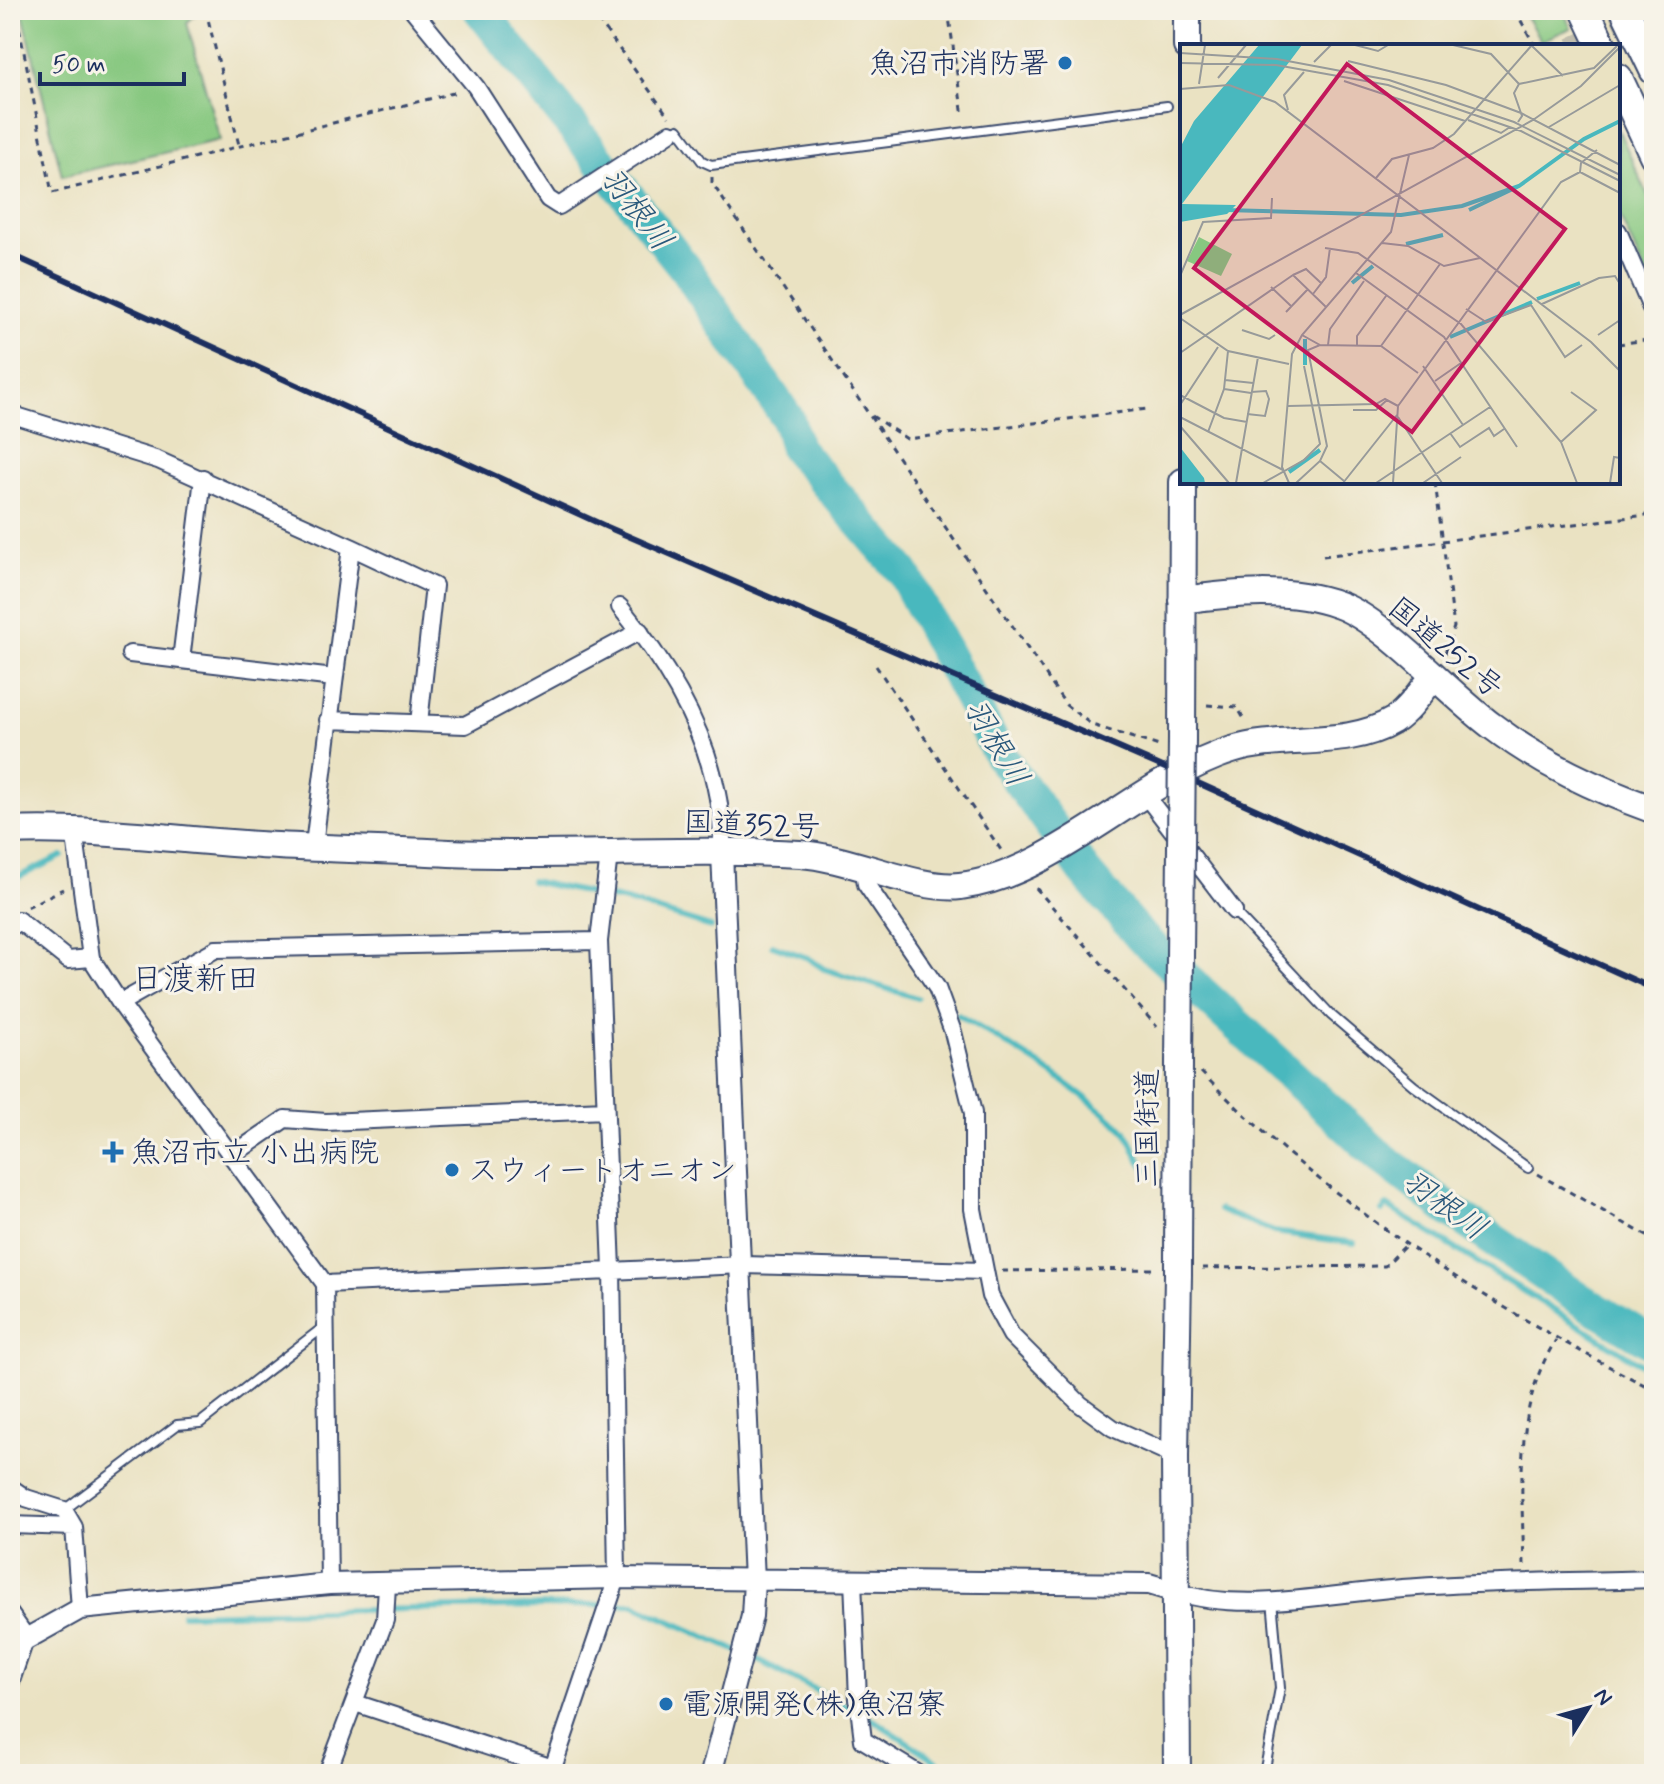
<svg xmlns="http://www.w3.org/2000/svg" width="1664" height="1784" font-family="Mynerve,'Klee One',sans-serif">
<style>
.green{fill:#87c880;stroke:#517c6f;stroke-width:2}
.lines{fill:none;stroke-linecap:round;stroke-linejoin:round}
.stream{stroke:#49b8be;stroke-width:6}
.river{stroke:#49b8be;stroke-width:34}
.minor-tunnel{stroke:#c1beae;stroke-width:16;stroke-dasharray:16 8;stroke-linecap:butt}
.service-casing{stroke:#3a4a6d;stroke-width:12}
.minor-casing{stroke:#3a4a6d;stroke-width:20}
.tertiary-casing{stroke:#3a4a6d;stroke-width:24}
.trunk-casing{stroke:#3a4a6d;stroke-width:30}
.motorway-casing{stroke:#3a4a6d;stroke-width:32}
.path{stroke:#3a4a6d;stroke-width:3;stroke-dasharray:6 6;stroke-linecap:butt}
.service{stroke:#fff;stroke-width:8}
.minor{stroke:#fff;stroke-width:16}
.tertiary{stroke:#fff;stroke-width:20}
.trunk{stroke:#fff;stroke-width:26}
.motorway{stroke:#fff;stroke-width:28}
.rail{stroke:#1b2f5e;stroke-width:6}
.trunk-bridge-casing{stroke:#3a4a6d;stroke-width:30;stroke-linecap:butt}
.trunk-bridge{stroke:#fff;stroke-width:26}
.poi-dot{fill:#1f6fb2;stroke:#f7f3e8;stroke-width:3}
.labels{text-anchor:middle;stroke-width:6;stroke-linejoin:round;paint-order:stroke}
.poi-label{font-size:30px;fill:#1b2f5e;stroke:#f7f3e8;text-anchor:start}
.street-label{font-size:30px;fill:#1b2f5e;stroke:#f7f3e8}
.water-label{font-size:32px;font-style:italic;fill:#29587b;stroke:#f7f3e8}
.neighbourhood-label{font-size:32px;fill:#1b2f5e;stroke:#f7f3e8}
.inset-river{fill:none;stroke:#49b8be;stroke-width:4}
.inset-road{fill:none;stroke:#979a9a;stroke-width:2}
.view{fill:#c2185b;fill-opacity:0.15;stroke:#c2185b;stroke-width:4}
.inset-edge{fill:none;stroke:#1b2f5e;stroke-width:4}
</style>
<rect width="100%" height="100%" fill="#f7f3e8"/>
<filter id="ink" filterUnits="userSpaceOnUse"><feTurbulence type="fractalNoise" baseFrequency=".0125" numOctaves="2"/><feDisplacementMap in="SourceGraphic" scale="16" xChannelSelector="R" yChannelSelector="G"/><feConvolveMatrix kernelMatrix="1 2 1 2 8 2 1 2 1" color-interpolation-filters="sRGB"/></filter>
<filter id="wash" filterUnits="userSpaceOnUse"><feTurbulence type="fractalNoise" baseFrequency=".006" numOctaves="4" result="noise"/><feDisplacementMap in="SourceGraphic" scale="32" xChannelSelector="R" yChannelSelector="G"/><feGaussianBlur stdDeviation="1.8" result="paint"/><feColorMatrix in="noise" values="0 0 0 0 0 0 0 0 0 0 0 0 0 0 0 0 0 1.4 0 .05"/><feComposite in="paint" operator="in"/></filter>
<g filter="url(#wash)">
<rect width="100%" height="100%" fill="#eae2c2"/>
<path class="green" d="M 22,10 L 200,10 L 187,23 L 220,140 L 62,176 Z
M 1522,10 L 1563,10 L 1571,28 L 1541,41 Z
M 1618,129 L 1654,209 L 1654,294 L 1618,212 Z"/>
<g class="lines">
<path class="stream" d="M 10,881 L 62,856
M 531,881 L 630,902 L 711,927
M 772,945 L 808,958 L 824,969 L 917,998
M 958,1015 C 1019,1051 1068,1080 1122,1128 C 1134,1140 1135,1159 1148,1170
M 1219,1210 L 1274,1232 L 1354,1243
M 1382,1211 L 1387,1206 L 1642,1365 L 1654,1366
M 183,1614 L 632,1604 L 737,1651
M 748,1655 L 872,1719 L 956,1774"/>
<path class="river" d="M 480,10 L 685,268 L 788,419 L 796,448 L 903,572 L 999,754 L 1085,872 L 1140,936 L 1377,1154 L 1448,1209 L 1578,1298 L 1654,1344"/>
</g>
</g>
<g filter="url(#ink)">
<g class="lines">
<path class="minor-tunnel" d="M 1570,46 L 1645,10"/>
<defs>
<path id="service" d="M 670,133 L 678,129 L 702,161 L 711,165 L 1167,106
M 1234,911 L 1331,1015 L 1414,1086 L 1528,1168
M 64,1510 L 177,1425 L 200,1423 L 321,1329 L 321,1325
M 1264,1774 L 1280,1688 L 1272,1600"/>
<path id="minor" d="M 413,10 L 476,87 L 548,199 L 559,206 L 670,133
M 1618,231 L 1654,315
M 10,414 L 158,460 L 351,547 L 314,845
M 351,547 L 434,586 L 419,723
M 620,607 C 677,676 725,761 722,853
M 130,654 L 334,678
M 181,660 L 203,478
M 328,720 L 465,725 L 640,631
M 1146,796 L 1234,911
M 74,829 L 91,958 L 120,1003 L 325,1284 L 329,1584
M 863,865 L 866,884 L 937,988 L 953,1032 L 973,1113 L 973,1209 L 990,1296 L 1011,1335 L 1080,1404 L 1113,1428 L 1175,1456
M 10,928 L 18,920 L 68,960 L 91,958
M 120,1003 L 216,949 L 599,941
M 231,1156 L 285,1119 L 326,1122 L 605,1110
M 325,1284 L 743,1265 L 984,1271
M 10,1487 L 26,1498 L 64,1510 L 74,1527 L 80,1609
M 10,1525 L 74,1527
M 853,1580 L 858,1699 L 863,1740 L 919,1774
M 1176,1592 C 1246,1614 1330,1593 1402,1588 C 1486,1581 1570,1582 1654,1579
M 10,1614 L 26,1637 L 10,1684
M 355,1703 L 553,1768
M 327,1774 L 385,1620 L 387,1585
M 551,1774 L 617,1578 L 612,1269 L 599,941 L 609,854"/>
<path id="tertiary" d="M 10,1648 L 80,1609 L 329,1584 L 617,1578 L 1149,1584 L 1176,1592
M 711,1774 L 752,1616 L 754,1581 L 722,853"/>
<path id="trunk" d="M 1187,46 L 1187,10
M 1182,600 C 1233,593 1290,587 1339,605 C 1384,621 1450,695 1492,726 C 1542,764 1596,789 1654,810
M 1182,739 L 1183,482
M 10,831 C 100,827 188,842 278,846 C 335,849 392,850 449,853 C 566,857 683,848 800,854 C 849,857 918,891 960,886 C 1052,876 1144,777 1232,750 C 1282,734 1346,749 1393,721 C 1409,710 1421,692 1433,677
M 1178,1257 L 1179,1064
M 1177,1774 L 1175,1456 L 1178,1274"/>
<path id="motorway" d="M 1585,10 L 1602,46
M 1625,10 L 1654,70
M 1618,78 L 1654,155"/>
</defs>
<use href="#service" class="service-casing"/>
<use href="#minor" class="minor-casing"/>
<use href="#tertiary" class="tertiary-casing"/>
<use href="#trunk" class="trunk-casing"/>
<use href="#motorway" class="motorway-casing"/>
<path class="path" d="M 210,10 L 207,15 L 239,145
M 591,10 L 669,117
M 948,10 L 963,117
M 1515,10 L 1535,46
M 17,17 L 52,193 L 457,92
M 598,20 L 684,10
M 712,177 L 712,183 L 1066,705 L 1092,725 L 1159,746
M 1618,344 L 1654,339
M 872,416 L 907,439 L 1147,409
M 1435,482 L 1454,627 L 1444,656
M 1323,556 L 1654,514
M 876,666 L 1001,850
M 1207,705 L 1237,707 L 1246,722
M 1036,888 L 1157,1027
M 27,907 L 63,889
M 1201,1072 C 1333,1207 1488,1305 1654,1390
M 1538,1174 L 1654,1240
M 1202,1268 L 1385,1266 L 1405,1246
M 1002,1271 L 1154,1269
M 1524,1565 C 1522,1489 1513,1407 1556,1340"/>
<use href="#service" class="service"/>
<use href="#minor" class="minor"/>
<use href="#tertiary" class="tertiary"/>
<use href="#trunk" class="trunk"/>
<use href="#motorway" class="motorway"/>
<path class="rail" d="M 10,254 L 605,526 L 1156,764 L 1654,989"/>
<defs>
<path id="trunk-bridge" d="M 1179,1064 L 1182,739
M 1178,1274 L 1178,1257"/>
</defs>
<use href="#trunk-bridge" class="trunk-bridge-casing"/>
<use href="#trunk-bridge" class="trunk-bridge"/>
</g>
</g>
<g class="poi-dot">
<circle cx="1065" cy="63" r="8"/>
<path d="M109 1140h8v8h8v8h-8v8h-8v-8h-8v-8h8z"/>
<circle cx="452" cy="1170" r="8"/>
<circle cx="666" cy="1704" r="8"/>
</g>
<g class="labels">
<g class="poi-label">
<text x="1049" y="73" text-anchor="end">魚沼市消防署</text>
<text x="131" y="1162">魚沼市立 小出病院</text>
<text x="468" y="1180">スウィートオニオン</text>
<text x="682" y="1714">電源開発(株)魚沼寮</text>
</g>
<g class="street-label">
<text transform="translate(1446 647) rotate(40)" y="10">国道252号</text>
<text transform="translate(752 824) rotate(2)" y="10">国道352号</text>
<text transform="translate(1147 1128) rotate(-90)" y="10">三国街道</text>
</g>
<g class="water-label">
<text transform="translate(637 208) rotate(52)" y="11">羽根川</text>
<text transform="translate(997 742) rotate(59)" y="11">羽根川</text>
<text transform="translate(1445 1204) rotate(36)" y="11">羽根川</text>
</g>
<g class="neighbourhood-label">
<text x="195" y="989">日渡新田</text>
</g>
</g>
<g transform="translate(1180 44)">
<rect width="440" height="440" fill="#eae2c2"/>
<path d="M 19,193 L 52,210 L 41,232 L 7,217 Z" fill="#87c880"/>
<path d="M 79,1 L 122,1 L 2,160 L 56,161 L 47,170 L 0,178 L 1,102 L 14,77 ZM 0,403 L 24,434 L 25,439 L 0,439 Z" fill="#49b8be"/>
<path class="inset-river" d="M 45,166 L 221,171 L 282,162 L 339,142 L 404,95 L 440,77M 289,166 L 339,142M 226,200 L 263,191M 172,239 L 193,222M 357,255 L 400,239M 270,293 L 352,258M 125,295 L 125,321M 109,428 L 140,406"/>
<path class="inset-road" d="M 175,1 L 198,7 L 208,1M 273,1 L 311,10 L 339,40M 351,1 L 383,32M 0,9 L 97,15 L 209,36 L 334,78 L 440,131M 168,17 L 266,41 L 341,69 L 440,121M 134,18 L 151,1M 0,19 L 96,21 L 208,41 L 341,87 L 440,137M 38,34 L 66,1M 164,37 L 285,77M 19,40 L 25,1M 0,45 L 49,41 L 95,58 L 411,298 L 440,327M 108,66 L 104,51 L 124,28M 288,76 L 321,89 L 330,83M 338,78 L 342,72 L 334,49 L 339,40 L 414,24 L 438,1M 369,83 L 440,41M 400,128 L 401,119 L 417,106M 196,134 L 212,115 L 253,104 L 274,90 L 352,1M 202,199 L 228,202 L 264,222 L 300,214M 145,204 L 178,209 L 281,280 L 381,398 L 397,439M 176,229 L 264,293 L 337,403M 113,231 L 126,225 L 141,239M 0,232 L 23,178 L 91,174 L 92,154M 91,243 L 111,262M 133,250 L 146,233 L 150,204M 362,260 L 419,234 L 435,232 L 440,240M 286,265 L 306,278 L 351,261 L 385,313 L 402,301M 106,268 L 128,245M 0,271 L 353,76 L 401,42 L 440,3M 0,274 L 48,307 L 109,320M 62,286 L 89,295 L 95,291M 122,291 L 140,301 L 201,302 L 238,329M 418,291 L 440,276M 148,301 L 150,285 L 184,237M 177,302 L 177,292 L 206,252M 201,302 L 260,220M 0,309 L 113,231 L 146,263M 243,322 L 283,381M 45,336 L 73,339M 255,337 L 281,319M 44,345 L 71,349M 0,351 L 44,374 L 67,378M 0,361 L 38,303M 108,362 L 196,360 L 205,355 L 218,362M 173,366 L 196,366 L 207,356M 67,370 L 85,372 L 89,355 L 86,347 L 71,348M 0,373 L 103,426M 218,373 L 262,439M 0,382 L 49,439M 28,388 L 44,345 L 48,307M 270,389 L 280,403 L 309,384 L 314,392 L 324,385M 381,398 L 416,366 L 391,348M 140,417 L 164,437M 56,439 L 78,313M 83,439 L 124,416 L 140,400 L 124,322M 109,439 L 102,423 L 112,310 L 122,291 L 211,188 L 229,111M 116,439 L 140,417 L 147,402 L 128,306 L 140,301M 163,439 L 217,371M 196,439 L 310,363M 213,439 L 218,362 L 381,138 L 400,128 L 440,149M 243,439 L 281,413M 430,439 L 434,413 L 440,414"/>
<path class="view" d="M 167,20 L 385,185 L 232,388 L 14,224 Z"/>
<rect width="440" height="440" class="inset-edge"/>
</g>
<rect width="1664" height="1784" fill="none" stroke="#f7f3e8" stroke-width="40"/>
<g transform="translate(1588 1708) rotate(53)" stroke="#f7f3e8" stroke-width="6" paint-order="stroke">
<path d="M0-6L14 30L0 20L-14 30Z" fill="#1b2f5e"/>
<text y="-12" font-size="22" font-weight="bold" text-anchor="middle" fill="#1b2f5e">N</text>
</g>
<path d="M40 72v12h144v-12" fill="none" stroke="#1b2f5e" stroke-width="4"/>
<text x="52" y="72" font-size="24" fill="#1b2f5e" stroke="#f7f3e8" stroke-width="6" paint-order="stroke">50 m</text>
</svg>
